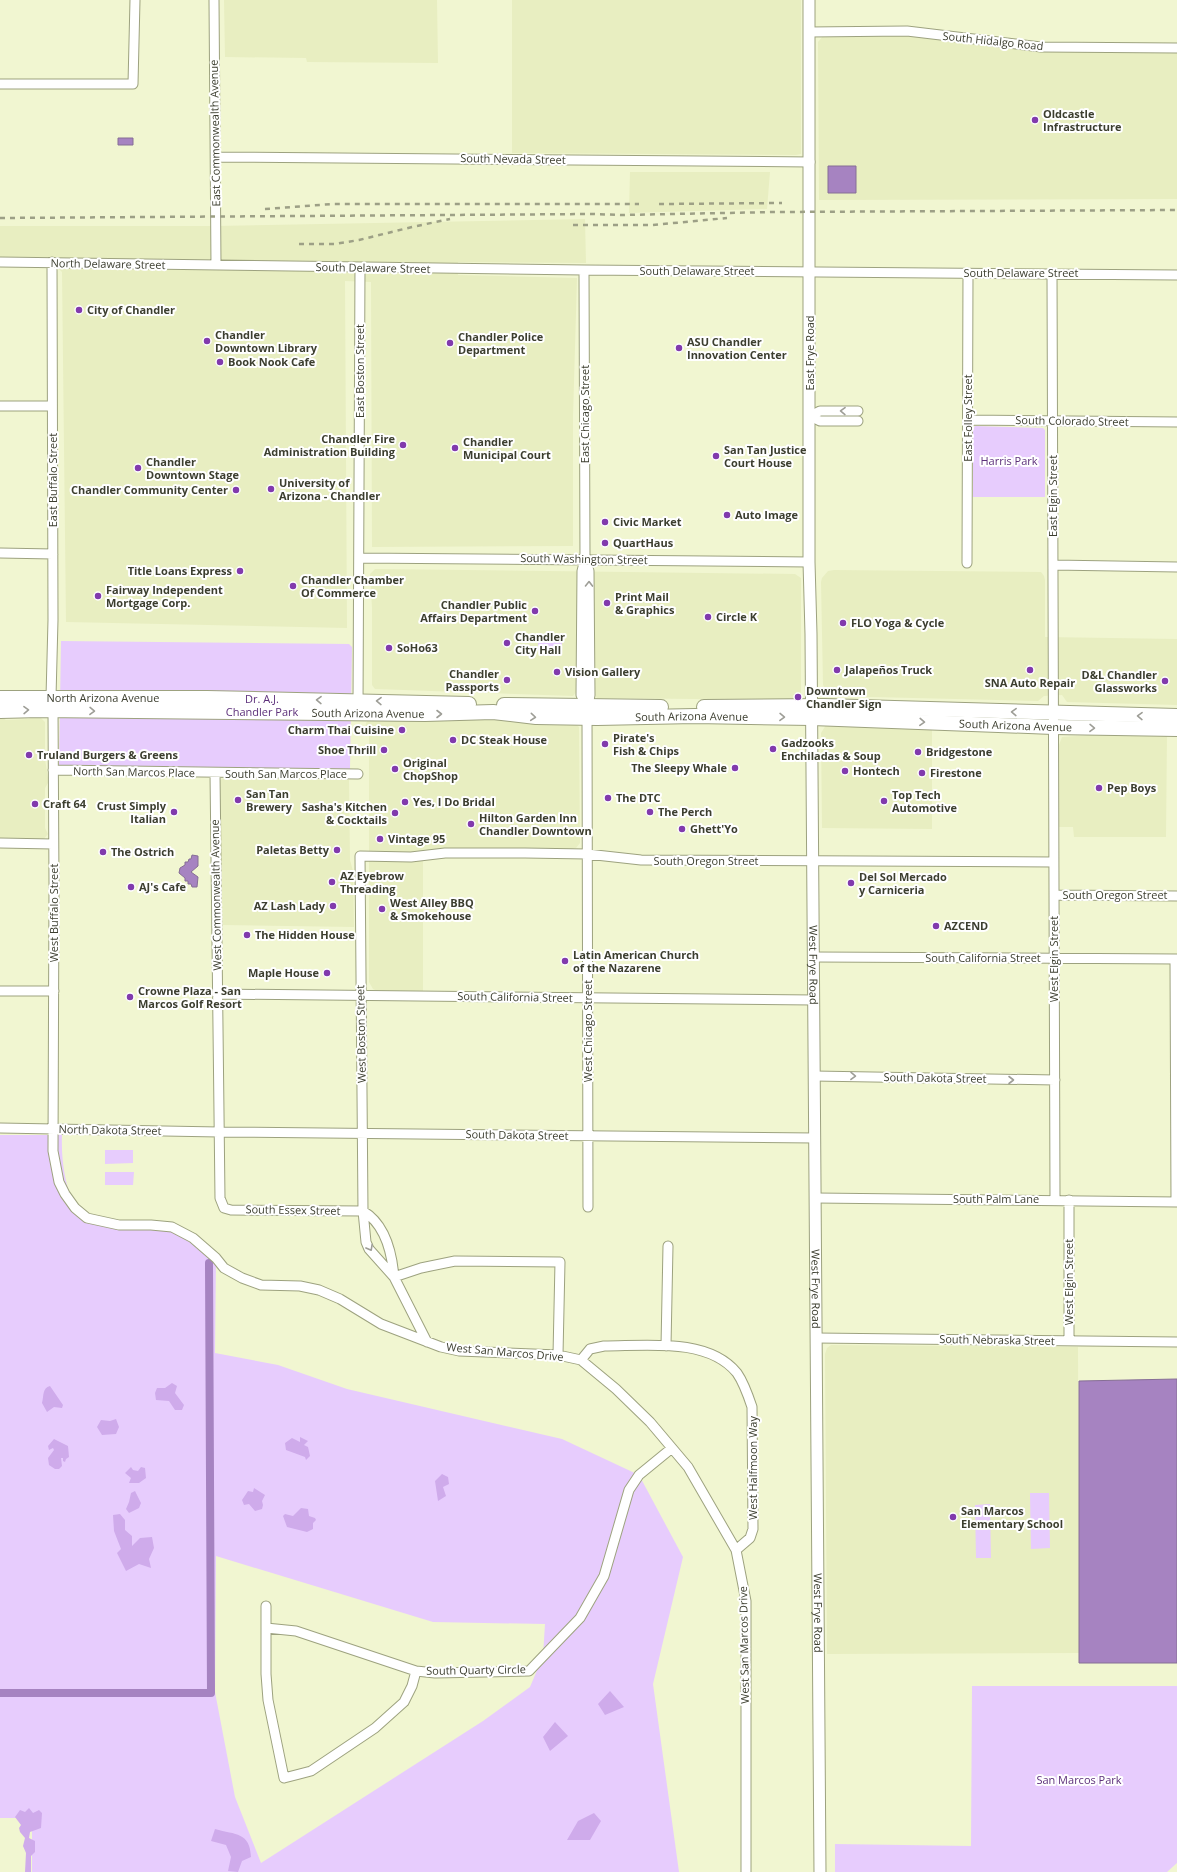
<svg xmlns="http://www.w3.org/2000/svg" width="1177" height="1872" font-family="'Open Sans',sans-serif">
<style>
.built{fill:#e8eec1}
.green{fill:#e7ccfd;fill-rule:evenodd}
.forest{fill:#cfabeb}
.water{fill:#a683c1;stroke:#866e95}
.lines{fill:none;stroke-linecap:round;stroke-linejoin:round}
.canal{stroke:#a683c1;stroke-width:8}
.minor-casing{stroke:#9da27f;stroke-width:11}
.tertiary-casing{stroke:#9da27f;stroke-width:13}
.primary-casing{stroke:#9da27f;stroke-width:16}
.minor{stroke:#fff;stroke-width:9}
.tertiary{stroke:#fff;stroke-width:11}
.primary{stroke:#fff;stroke-width:14}
.rail{stroke:#9da086;stroke-width:2.5;stroke-dasharray:5 5;stroke-linecap:butt}
.oneway{stroke:#9e9e97}
.poi-dot{fill:#813aad;stroke:#fff;stroke-width:1.5}
.labels{text-anchor:middle;stroke-width:4;stroke-linejoin:round;paint-order:stroke}
.street-label{font-size:11px;fill:#3c3e2f;stroke:#fff}
.poi-label{font-size:11px;font-weight:bold;fill:#3c3e2f;stroke:#fff;text-anchor:start}
.park-label{font-size:11px;fill:#5c2f7a;stroke:#fff}
</style>
<rect width="100%" height="100%" fill="#f1f6d1"/>
<path class="built" d="M 224,0 L 437,0 L 438,63 L 307,62 L 306,58 L 225,57 Z
M 512,0 L 801,0 L 801,154 L 796,155 L 512,153 Z
M 823,36 L 909,36 L 1044,51 L 1177,53 L 1177,199 L 819,200 L 818,42 Z
M 630,172 L 770,172 L 767,209 L 629,213 Z
M 585,219 L 586,263 L 458,262 L 458,275 L 577,278 L 573,417 L 573,546 L 372,547 L 371,282 L 345,281 L 347,628 L 66,622 L 62,272 L 52,262 L 0,262 L 0,226 L 216,226 Z
M 375,569 L 795,574 L 801,578 L 801,693 L 794,700 L 597,698 L 592,691 L 577,691 L 573,696 L 375,689 L 372,685 L 372,608 L 370,574 Z
M 834,570 L 1041,572 L 1044,576 L 1045,580 L 1045,637 L 1177,639 L 1177,705 L 1067,702 L 1062,695 L 1044,696 L 1038,701 L 830,696 L 823,685 L 821,582 L 822,578 L 828,571 Z
M 0,716 L 6,720 L 29,719 L 33,716 L 39,716 L 45,722 L 45,759 L 48,778 L 48,783 L 45,788 L 45,828 L 48,834 L 43,840 L 0,839 Z
M 489,718 L 574,723 L 579,727 L 580,843 L 576,848 L 572,849 L 449,848 L 423,850 L 423,991 L 377,991 L 373,989 L 369,982 L 369,734 L 365,733 L 366,723 L 368,720 Z
M 826,725 L 932,727 L 932,829 L 822,828 L 821,733 Z
M 1107,734 L 1167,735 L 1166,837 L 1074,837 L 1073,827 L 1059,827 L 1059,745 L 1062,737 Z
M 226,778 L 349,780 L 350,860 L 353,871 L 354,927 L 223,925 L 218,788 L 220,780 Z
M 831,1345 L 1078,1347 L 1079,1653 L 827,1654 L 825,1354 L 827,1348 Z"/>
<path class="green" d="M 975,426 L 1043,428 L 1045,430 L 1045,497 L 973,497 L 973,429 Z
M 538,636 L 562,636 L 562,650 L 538,650 Z
M 61,641 L 349,644 L 352,647 L 350,769 L 59,766 Z
M 0,1135 L 62,1135 C 61,1160 65,1185 75,1208 L 100,1222 L 172,1227 L 216,1258 L 215,1353 L 278,1365 L 347,1389 L 562,1439 L 639,1475 L 683,1557 L 653,1684 L 679,1872 L 32,1872 L 32,1818 L 0,1818 ZM 216,1556 L 433,1622 L 545,1624 L 543,1656 L 530,1687 L 483,1721 L 261,1863 L 235,1797 L 215,1692 Z
M 105,1150 L 133,1150 L 133,1163 L 105,1164 Z
M 105,1172 L 134,1172 L 133,1185 L 105,1185 Z
M 1030,1493 L 1049,1493 L 1050,1548 L 1031,1549 Z
M 990,1504 L 991,1558 L 976,1558 L 975,1505 Z
M 972,1686 L 1177,1686 L 1177,1863 L 1167,1872 L 835,1872 L 835,1844 L 971,1846 Z"/>
<path class="forest" d="M 172,1383 L 177,1386 L 175,1393 L 184,1405 L 182,1410 L 175,1410 L 169,1401 L 156,1400 L 155,1393 L 157,1388 L 165,1388 Z
M 50,1386 L 63,1405 L 62,1408 L 54,1407 L 47,1412 L 42,1403 C 44,1396 42,1388 50,1386 Z
M 116,1419 L 119,1427 L 116,1434 L 102,1435 L 97,1427 L 101,1420 L 110,1421 Z
M 300,1437 L 308,1441 L 304,1445 L 308,1447 L 310,1456 L 306,1460 L 305,1457 L 286,1450 L 285,1443 L 292,1438 L 300,1442 Z
M 54,1439 L 68,1446 L 69,1457 L 66,1459 L 65,1462 L 63,1461 L 63,1458 L 61,1458 L 62,1466 L 59,1469 L 55,1469 L 49,1465 L 48,1458 L 54,1450 L 53,1448 L 49,1450 L 48,1446 Z
M 131,1467 L 133,1470 L 138,1471 L 141,1467 L 145,1468 L 146,1478 L 139,1483 L 129,1483 L 131,1478 L 125,1473 Z
M 442,1474 L 448,1477 L 449,1484 L 443,1487 L 446,1496 L 438,1501 L 435,1481 Z
M 254,1488 L 265,1495 L 262,1501 L 263,1505 L 262,1509 L 255,1511 L 249,1504 L 244,1505 L 242,1500 L 248,1491 L 253,1492 Z
M 135,1491 L 141,1503 L 139,1508 L 129,1513 L 126,1509 L 129,1502 L 131,1493 Z
M 301,1508 L 308,1509 L 309,1516 L 315,1518 L 316,1520 L 313,1523 L 313,1529 L 307,1532 L 287,1527 L 283,1516 L 285,1514 L 293,1516 Z
M 120,1514 L 125,1520 L 125,1530 L 132,1536 L 132,1546 L 140,1538 L 152,1537 L 154,1548 L 149,1559 L 151,1568 L 139,1564 L 126,1571 L 117,1553 L 121,1549 L 114,1531 L 113,1515 Z
M 610,1691 L 624,1707 L 605,1715 L 598,1704 Z
M 555,1722 L 568,1736 L 550,1751 L 543,1737 Z
M 29,1808 L 33,1813 L 39,1810 L 42,1813 L 41,1828 L 30,1832 L 29,1838 L 35,1841 L 35,1852 L 31,1856 L 31,1872 L 25,1872 L 26,1853 L 23,1846 L 25,1838 L 20,1832 L 19,1828 L 21,1825 L 15,1817 L 20,1810 L 25,1812 Z
M 594,1813 L 601,1821 L 590,1840 L 567,1840 L 578,1821 Z
M 215,1829 C 236,1835 250,1832 251,1857 L 242,1861 L 238,1872 L 228,1871 L 231,1857 L 226,1845 L 211,1841 Z"/>
<path class="water" d="M 118,138 L 133,138 L 133,145 L 118,145 Z
M 828,166 L 856,166 L 856,193 L 828,193 Z
M 192,855 L 198,856 L 198,866 L 191,872 L 198,877 L 197,887 L 192,887 L 191,884 L 188,884 L 188,881 L 185,881 L 185,878 L 179,873 L 180,868 L 185,865 L 185,862 L 188,862 L 189,859 L 191,859 Z
M 1177,1379 L 1177,1663 L 1079,1663 L 1079,1381 Z"/>
<g class="lines">
<path class="canal" d="M 0,1693 L 211,1693 L 209,1263"/>
<defs>
<path id="minor" d="M 214,0 L 216,265
M 809,32 L 907,31 L 1041,47 L 1177,48
M 0,84 L 133,84 L 135,0
M 216,157 L 810,162
M 0,262 L 584,270 L 1177,275
M 52,262 L 53,620 L 51,697 L 53,710 L 54,884 L 53,1151 L 59,1182 L 65,1194 L 75,1208 L 87,1218 L 119,1225 L 151,1225 L 172,1227 L 193,1238 L 216,1258 L 224,1268 L 242,1278 L 261,1285 L 300,1286 L 319,1290 L 340,1299 L 381,1324 L 441,1347 L 459,1351 L 558,1355 L 581,1360 L 616,1389 L 650,1422 L 688,1467 L 736,1550 L 746,1601 L 746,1872
M 584,270 L 585,559 L 582,571 L 581,695 L 587,706
M 1052,273 L 1055,1199
M 0,406 L 52,406
M 858,411 L 820,411 L 810,416 L 820,421 L 858,421
M 968,420 L 1177,422
M 0,553 L 53,554
M 359,558 L 809,562
M 585,559 L 589,571 L 590,695 L 587,712 L 588,1207
M 967,563 L 968,274
M 1053,565 L 1177,567
M 358,706 L 360,267
M 53,770 L 358,774
M 215,773 L 220,1198 L 224,1208 L 231,1210 L 363,1211 C 385,1224 392,1253 394,1277
M 0,843 L 53,844
M 1054,895 L 1177,896
M 814,957 L 1177,959
M 1175,959 L 1176,1202
M 0,991 L 54,991
M 217,994 L 814,1000
M 814,1076 L 1055,1080
M 0,1128 L 219,1132 L 815,1138
M 816,1198 L 1177,1202
M 1069,1200 L 1069,1341
M 394,1277 L 421,1268 L 455,1261 L 560,1262 L 558,1355
M 816,1338 L 1177,1342
M 427,1342 L 394,1277 L 369,1249 L 366,1242 L 363,1211 L 360,856 L 411,857 L 445,853 L 525,853 L 587,854 L 641,860 L 1053,862
M 666,1346 L 668,1246
M 581,1360 L 590,1349 L 604,1346 C 645,1346 708,1337 737,1373 C 744,1383 748,1395 752,1407 L 753,1529 L 750,1538 L 736,1550
M 266,1606 L 266,1674 L 268,1700 L 284,1778 L 311,1771 L 375,1728 L 404,1702 L 412,1686 L 416,1671
M 266,1628 L 296,1631 L 416,1671 L 435,1673 L 529,1671 L 580,1618 L 604,1576 L 629,1490 L 639,1475 L 672,1448"/>
<g id="tertiary">
<path id="s1" d="M 809,0 L 809,562 L 811,634 L 820,1872"/>
</g>
<g id="primary">
<path id="s2" d="M 0,698 L 207,698 L 469,704"/>
<path d="M 504,705 L 661,707"/>
<path d="M 704,707 L 824,706 L 1177,716"/>
<path id="s3" d="M 0,711 L 41,710 L 425,714 L 493,712 L 536,717 L 597,718 L 695,716 L 812,718 L 1053,727 L 1177,729"/>
</g>
</defs>
<use href="#minor" class="minor-casing"/>
<use href="#tertiary" class="tertiary-casing"/>
<use href="#primary" class="primary-casing"/>
<use href="#minor" class="minor"/>
<use href="#tertiary" class="tertiary"/>
<use href="#primary" class="primary"/>
<path class="rail" d="M 659,204 L 782,203
M 265,209 L 333,204 L 639,204
M 0,218 L 593,214 L 622,215 L 775,212 L 1177,210
M 573,225 L 653,225 L 727,218
M 299,244 L 335,244 L 359,240 L 412,227 L 450,219"/>
</g>
<defs><path id="oneway-chevron" d="M-2-3.5L2.5 0L-2 3.5" fill="none" stroke-width="1.6" stroke-linecap="round" stroke-linejoin="round"/></defs>
<g class="oneway">
<use href="#oneway-chevron" transform="translate(843 411) rotate(-179)"/>
<use href="#oneway-chevron" transform="translate(589 584) rotate(-89)"/>
<use href="#oneway-chevron" transform="translate(319 700) rotate(-179)"/>
<use href="#oneway-chevron" transform="translate(379 701) rotate(-179)"/>
<use href="#oneway-chevron" transform="translate(26 710) rotate(-1)"/>
<use href="#oneway-chevron" transform="translate(92 711) rotate(1)"/>
<use href="#oneway-chevron" transform="translate(1014 712) rotate(-178)"/>
<use href="#oneway-chevron" transform="translate(439 714)"/>
<use href="#oneway-chevron" transform="translate(1140 716) rotate(-179)"/>
<use href="#oneway-chevron" transform="translate(533 717) rotate(5)"/>
<use href="#oneway-chevron" transform="translate(782 717) rotate(1)"/>
<use href="#oneway-chevron" transform="translate(922 722) rotate(3)"/>
<use href="#oneway-chevron" transform="translate(1092 728) rotate(1)"/>
<use href="#oneway-chevron" transform="translate(853 1076) rotate(1)"/>
<use href="#oneway-chevron" transform="translate(1011 1080)"/>
<use href="#oneway-chevron" transform="translate(370 1248) rotate(61)"/>
</g>
<g class="poi-dot">
<circle cx="1035" cy="120" r="4"/>
<circle cx="79" cy="310" r="4"/>
<circle cx="207" cy="341" r="4"/>
<circle cx="450" cy="343" r="4"/>
<circle cx="679" cy="348" r="4"/>
<circle cx="220" cy="362" r="4"/>
<circle cx="403" cy="445" r="4"/>
<circle cx="455" cy="448" r="4"/>
<circle cx="716" cy="456" r="4"/>
<circle cx="138" cy="468" r="4"/>
<circle cx="271" cy="489" r="4"/>
<circle cx="236" cy="490" r="4"/>
<circle cx="727" cy="515" r="4"/>
<circle cx="605" cy="522" r="4"/>
<circle cx="605" cy="543" r="4"/>
<circle cx="240" cy="571" r="4"/>
<circle cx="293" cy="586" r="4"/>
<circle cx="98" cy="596" r="4"/>
<circle cx="607" cy="603" r="4"/>
<circle cx="535" cy="611" r="4"/>
<circle cx="708" cy="617" r="4"/>
<circle cx="843" cy="623" r="4"/>
<circle cx="507" cy="643" r="4"/>
<circle cx="389" cy="648" r="4"/>
<circle cx="837" cy="670" r="4"/>
<circle cx="1030" cy="670" r="4"/>
<circle cx="557" cy="672" r="4"/>
<circle cx="507" cy="680" r="4"/>
<circle cx="1165" cy="681" r="4"/>
<circle cx="798" cy="697" r="4"/>
<circle cx="402" cy="730" r="4"/>
<circle cx="453" cy="740" r="4"/>
<circle cx="605" cy="744" r="4"/>
<circle cx="773" cy="749" r="4"/>
<circle cx="384" cy="750" r="4"/>
<circle cx="918" cy="752" r="4"/>
<circle cx="29" cy="755" r="4"/>
<circle cx="735" cy="768" r="4"/>
<circle cx="395" cy="769" r="4"/>
<circle cx="845" cy="771" r="4"/>
<circle cx="922" cy="773" r="4"/>
<circle cx="1099" cy="788" r="4"/>
<circle cx="608" cy="798" r="4"/>
<circle cx="238" cy="800" r="4"/>
<circle cx="884" cy="801" r="4"/>
<circle cx="405" cy="802" r="4"/>
<circle cx="35" cy="804" r="4"/>
<circle cx="174" cy="812" r="4"/>
<circle cx="650" cy="812" r="4"/>
<circle cx="395" cy="813" r="4"/>
<circle cx="471" cy="824" r="4"/>
<circle cx="682" cy="829" r="4"/>
<circle cx="380" cy="839" r="4"/>
<circle cx="337" cy="850" r="4"/>
<circle cx="103" cy="852" r="4"/>
<circle cx="332" cy="882" r="4"/>
<circle cx="851" cy="883" r="4"/>
<circle cx="131" cy="887" r="4"/>
<circle cx="333" cy="906" r="4"/>
<circle cx="382" cy="909" r="4"/>
<circle cx="936" cy="926" r="4"/>
<circle cx="247" cy="935" r="4"/>
<circle cx="565" cy="961" r="4"/>
<circle cx="327" cy="973" r="4"/>
<circle cx="130" cy="997" r="4"/>
<circle cx="953" cy="1517" r="4"/>
</g>
<g class="labels">
<g class="street-label">
<text transform="translate(993 41) rotate(6)" y="4">South Hidalgo Road</text>
<text transform="translate(215 133) rotate(-91)" y="4">East Commonwealth Avenue</text>
<text transform="translate(513 159) rotate(1)" y="4">South Nevada Street</text>
<text transform="translate(108 264) rotate(1)" y="4">North Delaware Street</text>
<text transform="translate(373 268) rotate(1)" y="4">South Delaware Street</text>
<text x="697" y="275">South Delaware Street</text>
<text x="1021" y="277">South Delaware Street</text>
<text transform="translate(810 353) rotate(-90)" y="4">East Frye Road</text>
<text transform="translate(360 371) rotate(-90)" y="4">East Boston Street</text>
<text transform="translate(585 414) rotate(-90)" y="4">East Chicago Street</text>
<text transform="translate(968 418) rotate(-90)" y="4">East Folley Street</text>
<text transform="translate(1072 421) rotate(1)" y="4">South Colorado Street</text>
<text transform="translate(53 480) rotate(-90)" y="4">East Buffalo Street</text>
<text transform="translate(1053 496) rotate(-90)" y="4">East Elgin Street</text>
<text transform="translate(584 559) rotate(1)" y="4">South Washington Street</text>
<text dy="4" stroke="none"><textPath href="#s2" startOffset="103">North Arizona Avenue</textPath></text>
<text dy="4" stroke="none"><textPath href="#s3" startOffset="368">South Arizona Avenue</textPath></text>
<text dy="4" stroke="none"><textPath href="#s3" startOffset="692">South Arizona Avenue</textPath></text>
<text dy="4" stroke="none"><textPath href="#s3" startOffset="1016">South Arizona Avenue</textPath></text>
<text transform="translate(134 772) rotate(1)" y="4">North San Marcos Place</text>
<text x="286" y="778">South San Marcos Place</text>
<text x="706" y="865">South Oregon Street</text>
<text transform="translate(216 895) rotate(-91)" y="4">West Commonwealth Avenue</text>
<text x="1115" y="899">South Oregon Street</text>
<text transform="translate(54 913) rotate(-90)" y="4">West Buffalo Street</text>
<text x="983" y="962">South California Street</text>
<text transform="translate(1054 959) rotate(-90)" y="4">West Elgin Street</text>
<text dy="4" stroke="none"><textPath href="#s1" startOffset="965">West Frye Road</textPath></text>
<text transform="translate(515 997) rotate(1)" y="4">South California Street</text>
<text transform="translate(588 1031) rotate(-90)" y="4">West Chicago Street</text>
<text transform="translate(361 1034) rotate(-91)" y="4">West Boston Street</text>
<text transform="translate(935 1078) rotate(1)" y="4">South Dakota Street</text>
<text transform="translate(110 1130) rotate(1)" y="4">North Dakota Street</text>
<text transform="translate(517 1135) rotate(1)" y="4">South Dakota Street</text>
<text x="996" y="1203">South Palm Lane</text>
<text transform="translate(293 1210) rotate(1)" y="4">South Essex Street</text>
<text transform="translate(1069 1282) rotate(-90)" y="4">West Elgin Street</text>
<text dy="4" stroke="none"><textPath href="#s1" startOffset="1289">West Frye Road</textPath></text>
<text transform="translate(997 1340) rotate(1)" y="4">South Nebraska Street</text>
<text transform="translate(505 1352) rotate(5)" y="4">West San Marcos Drive</text>
<text transform="translate(753 1468) rotate(-90)" y="4">West Halfmoon Way</text>
<text dy="4" stroke="none"><textPath href="#s1" startOffset="1613">West Frye Road</textPath></text>
<text transform="translate(744 1645) rotate(-91)" y="4">West San Marcos Drive</text>
<text transform="translate(476 1670) rotate(-1)" y="4">South Quarty Circle</text>
</g>
<g class="poi-label">
<text x="1043" y="118">Oldcastle<tspan x="1043" dy="13">Infrastructure</tspan></text>
<text x="87" y="314">City of Chandler</text>
<text x="215" y="339">Chandler<tspan x="215" dy="13">Downtown Library</tspan></text>
<text x="458" y="341">Chandler Police<tspan x="458" dy="13">Department</tspan></text>
<text x="687" y="346">ASU Chandler<tspan x="687" dy="13">Innovation Center</tspan></text>
<text x="228" y="366">Book Nook Cafe</text>
<text x="395" y="443" text-anchor="end">Chandler Fire<tspan x="395" dy="13">Administration Building</tspan></text>
<text x="463" y="446">Chandler<tspan x="463" dy="13">Municipal Court</tspan></text>
<text x="724" y="454">San Tan Justice<tspan x="724" dy="13">Court House</tspan></text>
<text x="146" y="466">Chandler<tspan x="146" dy="13">Downtown Stage</tspan></text>
<text x="279" y="487">University of<tspan x="279" dy="13">Arizona - Chandler</tspan></text>
<text x="228" y="494" text-anchor="end">Chandler Community Center</text>
<text x="735" y="519">Auto Image</text>
<text x="613" y="526">Civic Market</text>
<text x="613" y="547">QuartHaus</text>
<text x="232" y="575" text-anchor="end">Title Loans Express</text>
<text x="301" y="584">Chandler Chamber<tspan x="301" dy="13">Of Commerce</tspan></text>
<text x="106" y="594">Fairway Independent<tspan x="106" dy="13">Mortgage Corp.</tspan></text>
<text x="615" y="601">Print Mail<tspan x="615" dy="13">&amp; Graphics</tspan></text>
<text x="527" y="609" text-anchor="end">Chandler Public<tspan x="527" dy="13">Affairs Department</tspan></text>
<text x="716" y="621">Circle K</text>
<text x="851" y="627">FLO Yoga &amp; Cycle</text>
<text x="515" y="641">Chandler<tspan x="515" dy="13">City Hall</tspan></text>
<text x="397" y="652">SoHo63</text>
<text x="845" y="674">Jalapeños Truck</text>
<text x="565" y="676">Vision Gallery</text>
<text x="499" y="678" text-anchor="end">Chandler<tspan x="499" dy="13">Passports</tspan></text>
<text x="1157" y="679" text-anchor="end">D&amp;L Chandler<tspan x="1157" dy="13">Glassworks</tspan></text>
<text x="1030" y="687" text-anchor="middle">SNA Auto Repair</text>
<text x="806" y="695">Downtown<tspan x="806" dy="13">Chandler Sign</tspan></text>
<text x="394" y="734" text-anchor="end">Charm Thai Cuisine</text>
<text x="613" y="742">Pirate's<tspan x="613" dy="13">Fish &amp; Chips</tspan></text>
<text x="461" y="744">DC Steak House</text>
<text x="781" y="747">Gadzooks<tspan x="781" dy="13">Enchiladas &amp; Soup</tspan></text>
<text x="376" y="754" text-anchor="end">Shoe Thrill</text>
<text x="926" y="756">Bridgestone</text>
<text x="37" y="759">Truland Burgers &amp; Greens</text>
<text x="403" y="767">Original<tspan x="403" dy="13">ChopShop</tspan></text>
<text x="727" y="772" text-anchor="end">The Sleepy Whale</text>
<text x="853" y="775">Hontech</text>
<text x="930" y="777">Firestone</text>
<text x="1107" y="792">Pep Boys</text>
<text x="246" y="798">San Tan<tspan x="246" dy="13">Brewery</tspan></text>
<text x="892" y="799">Top Tech<tspan x="892" dy="13">Automotive</tspan></text>
<text x="616" y="802">The DTC</text>
<text x="413" y="806">Yes, I Do Bridal</text>
<text x="43" y="808">Craft 64</text>
<text x="166" y="810" text-anchor="end">Crust Simply<tspan x="166" dy="13">Italian</tspan></text>
<text x="387" y="811" text-anchor="end">Sasha's Kitchen<tspan x="387" dy="13">&amp; Cocktails</tspan></text>
<text x="658" y="816">The Perch</text>
<text x="479" y="822">Hilton Garden Inn<tspan x="479" dy="13">Chandler Downtown</tspan></text>
<text x="690" y="833">Ghett'Yo</text>
<text x="388" y="843">Vintage 95</text>
<text x="329" y="854" text-anchor="end">Paletas Betty</text>
<text x="111" y="856">The Ostrich</text>
<text x="340" y="880">AZ Eyebrow<tspan x="340" dy="13">Threading</tspan></text>
<text x="859" y="881">Del Sol Mercado<tspan x="859" dy="13">y Carniceria</tspan></text>
<text x="139" y="891">AJ's Cafe</text>
<text x="390" y="907">West Alley BBQ<tspan x="390" dy="13">&amp; Smokehouse</tspan></text>
<text x="325" y="910" text-anchor="end">AZ Lash Lady</text>
<text x="944" y="930">AZCEND</text>
<text x="255" y="939">The Hidden House</text>
<text x="573" y="959">Latin American Church<tspan x="573" dy="13">of the Nazarene</tspan></text>
<text x="319" y="977" text-anchor="end">Maple House</text>
<text x="138" y="995">Crowne Plaza - San<tspan x="138" dy="13">Marcos Golf Resort</tspan></text>
<text x="961" y="1515">San Marcos<tspan x="961" dy="13">Elementary School</tspan></text>
</g>
<g class="park-label">
<text x="1009" y="465">Harris Park</text>
<text x="262" y="703">Dr. A.J.<tspan x="262" dy="13">Chandler Park</tspan></text>
<text x="1079" y="1784">San Marcos Park</text>
</g>
</g>
</svg>
